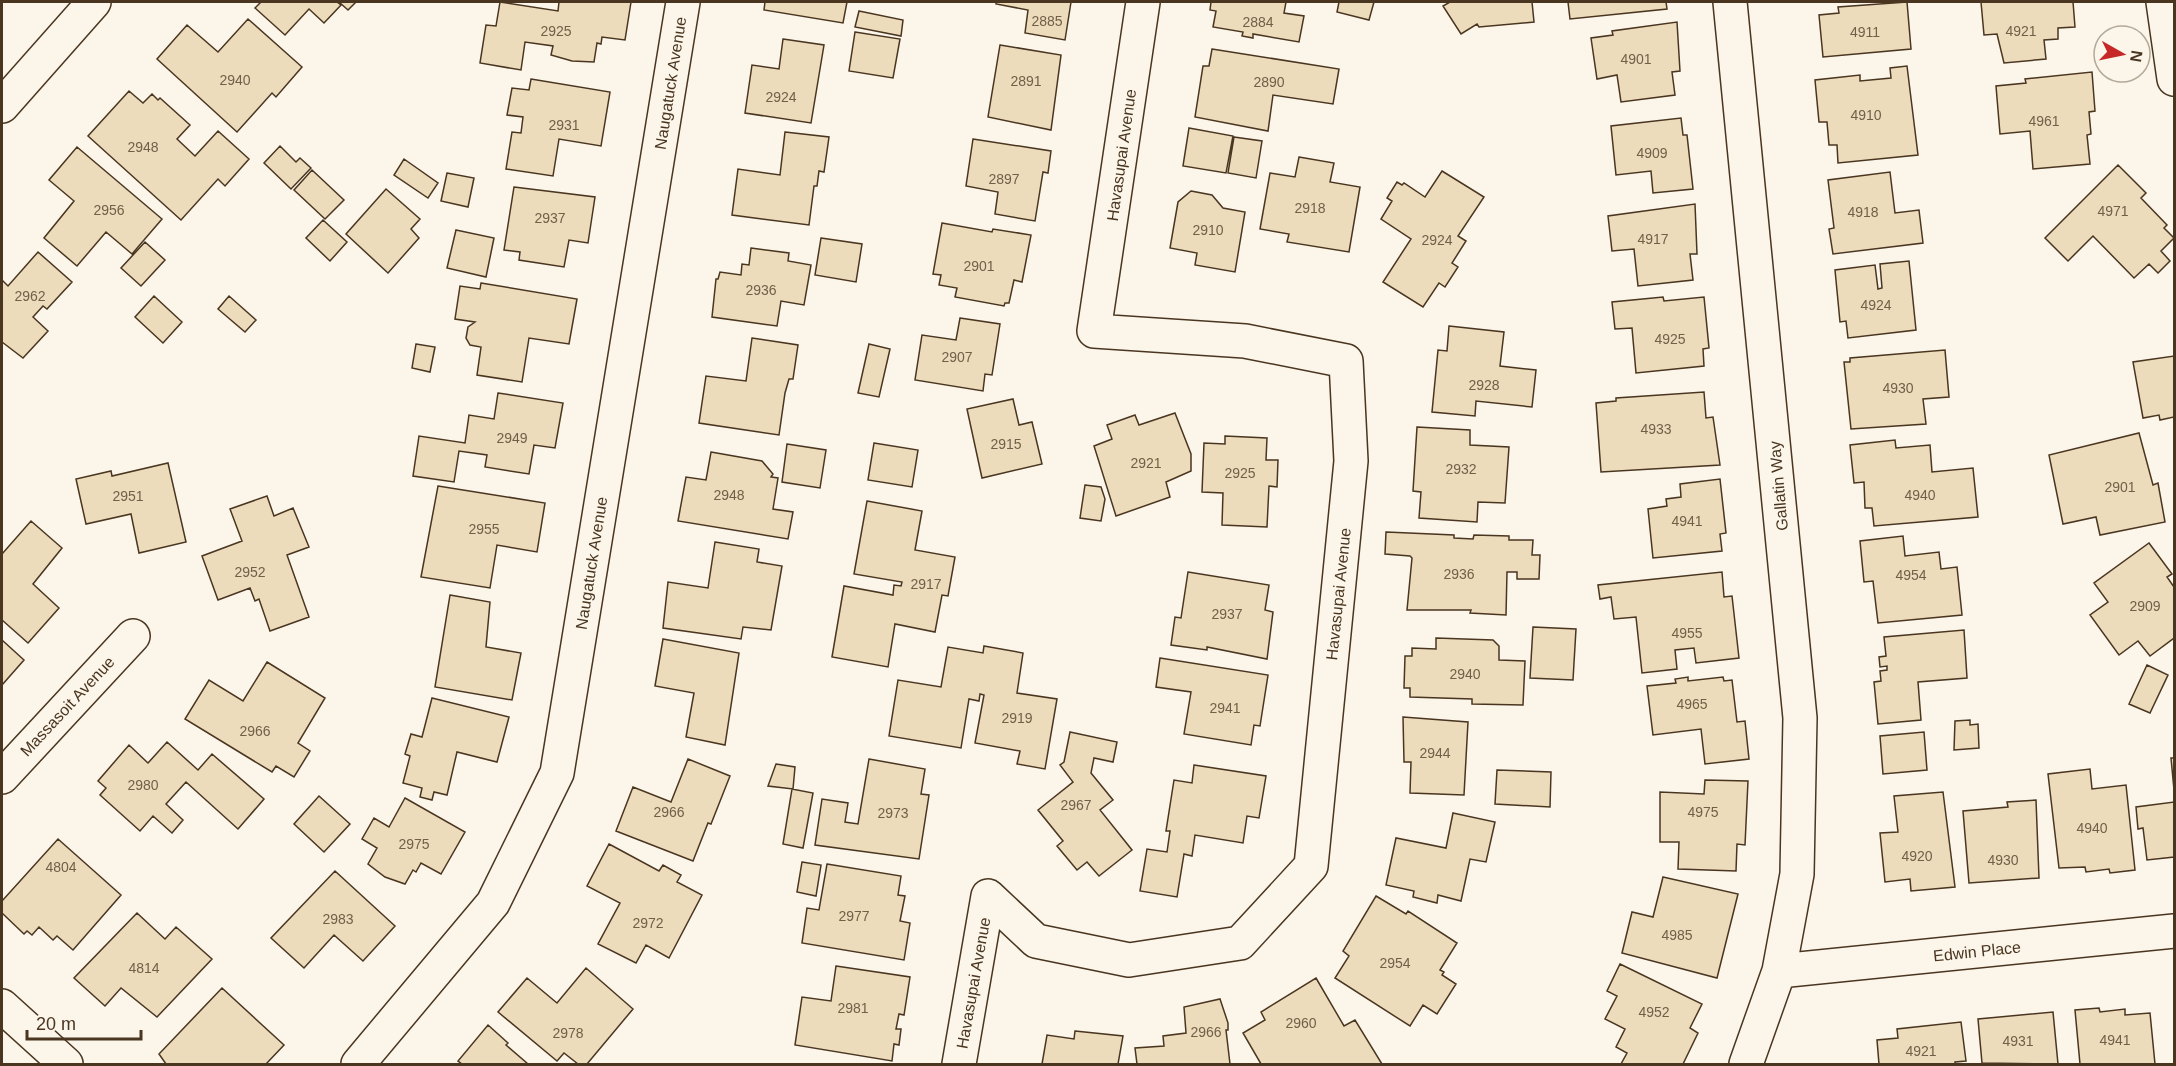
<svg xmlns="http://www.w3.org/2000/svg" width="2176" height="1066" font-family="Arial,sans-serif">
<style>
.building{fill:#ecdcbc;stroke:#4a3520;stroke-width:1.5}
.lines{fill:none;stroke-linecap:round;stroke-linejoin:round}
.street-casing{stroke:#4a3520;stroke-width:36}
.secondary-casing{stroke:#4a3520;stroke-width:36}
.street{stroke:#fbf6e9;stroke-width:33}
.secondary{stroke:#fbf6e9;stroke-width:33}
.labels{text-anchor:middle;stroke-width:4.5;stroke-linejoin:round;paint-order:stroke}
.number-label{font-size:14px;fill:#725f47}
.street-label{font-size:16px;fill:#4a3520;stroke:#fbf6e9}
</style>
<rect width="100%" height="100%" fill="#fbf6e9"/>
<path class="building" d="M 261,2 L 337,2 L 341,5 L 324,23 L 309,9 L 285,35 L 255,8 Z
M 339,2 L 356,2 L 348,10 Z
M 500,2 L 558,11 L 559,2 L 631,2 L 625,40 L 602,37 L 601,44 L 597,43 L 594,62 L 572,61 L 551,55 L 553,46 L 525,42 L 521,70 L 480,63 L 486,25 L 496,26 Z
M 765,2 L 847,2 L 843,23 L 764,10 Z
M 996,2 L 1071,2 L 1065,40 L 1025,33 L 1028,10 L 996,4 Z
M 1211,2 L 1286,2 L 1284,13 L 1304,16 L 1299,42 L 1253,34 L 1253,38 L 1242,36 L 1243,32 L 1213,27 L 1216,11 L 1210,10 Z
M 1339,2 L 1374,2 L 1369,20 L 1337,12 Z
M 1450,2 L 1532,2 L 1534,22 L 1479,27 L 1477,24 L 1461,34 L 1443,6 Z
M 1568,2 L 1666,2 L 1667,9 L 1570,19 Z
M 1907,2 L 1911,49 L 1823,57 L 1819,15 L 1839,13 L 1838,7 Z
M 1981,2 L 2073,2 L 2075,27 L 2058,28 L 2058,39 L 2044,40 L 2046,59 L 2004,63 L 1997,34 L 1984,35 Z
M 859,11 L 903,20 L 901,36 L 855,27 Z
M 248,19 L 302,67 L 276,97 L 272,93 L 237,132 L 157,59 L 187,25 L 218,52 Z
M 1677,22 L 1680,71 L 1672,72 L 1675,95 L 1621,102 L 1617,75 L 1597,79 L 1591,38 L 1613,35 L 1612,31 Z
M 855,32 L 900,39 L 893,78 L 849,71 Z
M 783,39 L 824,45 L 811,123 L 745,113 L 752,65 L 779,69 Z
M 1000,45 L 1061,55 L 1051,130 L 988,117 Z
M 1212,49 L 1339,69 L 1333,104 L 1273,95 L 1268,131 L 1195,117 L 1203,66 L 1209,66 Z
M 1907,66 L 1918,155 L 1838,163 L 1837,145 L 1829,145 L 1827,122 L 1819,122 L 1815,80 L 1860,75 L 1860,81 L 1891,78 L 1890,68 Z
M 2092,72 L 2095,111 L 2089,112 L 2091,134 L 2087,135 L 2090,164 L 2033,169 L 2030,131 L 2000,134 L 1996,86 L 2026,83 L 2025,79 Z
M 531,79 L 610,92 L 601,146 L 559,139 L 553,176 L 506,169 L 512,132 L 521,133 L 523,117 L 507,115 L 512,88 L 529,90 Z
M 129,91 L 143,103 L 152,94 L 158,100 L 160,98 L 190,125 L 177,139 L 195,156 L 218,131 L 249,159 L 225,186 L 218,179 L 181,220 L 88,136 Z
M 1681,118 L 1683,135 L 1687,135 L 1693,189 L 1653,193 L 1651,171 L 1616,175 L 1611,126 Z
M 1189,128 L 1233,136 L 1226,173 L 1183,166 Z
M 785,132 L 829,137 L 824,172 L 819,171 L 817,186 L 814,186 L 809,225 L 732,215 L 738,169 L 780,175 Z
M 1234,137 L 1262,141 L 1256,178 L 1228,173 Z
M 973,139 L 1051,151 L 1048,173 L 1043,172 L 1035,221 L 995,214 L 998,192 L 966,186 Z
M 280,146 L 296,162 L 300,158 L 311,168 L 291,189 L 264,163 Z
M 77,147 L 162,219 L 132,254 L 106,232 L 77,266 L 44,238 L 74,201 L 49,180 Z
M 1299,157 L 1334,163 L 1330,182 L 1360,187 L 1349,252 L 1287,242 L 1289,234 L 1260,229 L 1270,173 L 1295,177 Z
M 404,159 L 438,183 L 428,198 L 394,175 Z
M 2118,165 L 2146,193 L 2141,198 L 2167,225 L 2164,228 L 2174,238 L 2161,251 L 2170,261 L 2158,273 L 2149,264 L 2134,278 L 2093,236 L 2068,261 L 2045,238 Z
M 312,170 L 344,200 L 325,219 L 294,190 Z
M 1442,171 L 1484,197 L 1458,236 L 1466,241 L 1452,263 L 1458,267 L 1445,287 L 1439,283 L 1423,307 L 1383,282 L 1411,239 L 1381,219 L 1392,201 L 1387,198 L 1397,182 L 1402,185 L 1404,183 L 1425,197 Z
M 1890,172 L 1895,213 L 1919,210 L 1923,243 L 1833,254 L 1829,229 L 1834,228 L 1828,180 Z
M 447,173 L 474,178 L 468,207 L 441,201 Z
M 514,187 L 595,197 L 588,243 L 569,240 L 564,267 L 519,260 L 520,252 L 504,250 Z
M 386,189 L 420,219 L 411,229 L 419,238 L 388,273 L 346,234 Z
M 1191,191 L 1212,195 L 1223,208 L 1245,212 L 1235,272 L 1195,265 L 1197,253 L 1170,248 L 1178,202 Z
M 1695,204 L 1697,254 L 1690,254 L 1693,280 L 1638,286 L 1634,249 L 1612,251 L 1608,216 Z
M 323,220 L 347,242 L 330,261 L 306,238 Z
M 942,223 L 992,232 L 993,229 L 1031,235 L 1022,282 L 1014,280 L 1009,303 L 1005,303 L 1004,306 L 955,297 L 957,288 L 939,285 L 941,275 L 933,274 Z
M 456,230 L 494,238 L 486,277 L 447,268 Z
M 821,238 L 862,244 L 856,282 L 815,275 Z
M 145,242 L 165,260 L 141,286 L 121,268 Z
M 751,248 L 789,253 L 788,261 L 811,265 L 804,305 L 781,301 L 777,326 L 712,317 L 716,279 L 718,279 L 720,272 L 741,275 L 742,264 L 749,265 Z
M 38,252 L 72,282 L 47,309 L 43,306 L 33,317 L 48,331 L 23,358 L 2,342 L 2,280 L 8,286 Z
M 1909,261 L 1916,330 L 1848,338 L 1846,321 L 1840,322 L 1835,270 L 1875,265 L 1878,289 L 1882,288 L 1880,264 Z
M 481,283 L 577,299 L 569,344 L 529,338 L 522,382 L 477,375 L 481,347 L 470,345 L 466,338 L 468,327 L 475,322 L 455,319 L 460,286 L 480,289 Z
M 154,296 L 182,322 L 163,343 L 135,317 Z
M 229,296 L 256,320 L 245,332 L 218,309 Z
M 1663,297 L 1664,301 L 1704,297 L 1709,348 L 1703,349 L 1704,366 L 1636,373 L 1632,328 L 1615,329 L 1612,302 Z
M 960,318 L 1000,324 L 992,375 L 985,374 L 983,391 L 915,380 L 922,335 L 956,340 Z
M 1449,326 L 1504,332 L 1500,366 L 1536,370 L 1532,407 L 1476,401 L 1475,416 L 1432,412 L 1438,350 L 1447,351 Z
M 752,338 L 798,345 L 793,379 L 789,379 L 785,393 L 779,435 L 699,423 L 706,376 L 746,381 Z
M 416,344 L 435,347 L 430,372 L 412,368 Z
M 869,344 L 890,349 L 879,397 L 858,393 Z
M 1945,350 L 1949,397 L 1923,399 L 1926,424 L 1851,429 L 1844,362 L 1850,362 L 1850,358 Z
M 2174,356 L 2174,417 L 2160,420 L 2159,415 L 2143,418 L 2133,362 Z
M 1704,392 L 1706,418 L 1713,417 L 1720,465 L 1601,472 L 1596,403 L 1616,401 L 1616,398 Z
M 498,393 L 563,403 L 555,448 L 534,445 L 529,474 L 485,467 L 487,455 L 459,451 L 454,482 L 413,476 L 419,436 L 465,443 L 469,415 L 494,419 Z
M 1013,399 L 1019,425 L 1032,422 L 1042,464 L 982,478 L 967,409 Z
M 1175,413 L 1191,454 L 1191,471 L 1166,482 L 1170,497 L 1116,516 L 1094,446 L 1112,439 L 1107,425 L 1135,415 L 1139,425 Z
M 1417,427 L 1470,430 L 1470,445 L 1509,447 L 1505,503 L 1478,502 L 1477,522 L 1419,518 L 1421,492 L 1413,491 Z
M 2139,433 L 2153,485 L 2158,483 L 2165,522 L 2100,535 L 2096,517 L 2063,524 L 2049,455 Z
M 1225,436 L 1267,438 L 1266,460 L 1278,460 L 1277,487 L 1269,486 L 1267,527 L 1222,525 L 1223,493 L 1202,492 L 1204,443 L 1225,444 Z
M 1895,440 L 1896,448 L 1930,445 L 1932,472 L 1973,468 L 1978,517 L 1874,526 L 1872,508 L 1865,508 L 1864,482 L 1854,483 L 1850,445 Z
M 874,443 L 918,450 L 912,487 L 868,480 Z
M 787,444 L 826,450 L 820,488 L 782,482 Z
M 711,452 L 762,461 L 773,474 L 771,477 L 778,478 L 773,509 L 793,512 L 788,539 L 678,521 L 686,477 L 706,480 Z
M 168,463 L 186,542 L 139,553 L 131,514 L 86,524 L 76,479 L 111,471 L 112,476 Z
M 1720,479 L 1726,533 L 1720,534 L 1722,551 L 1653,558 L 1648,509 L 1667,506 L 1666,499 L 1681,497 L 1680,484 Z
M 1085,485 L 1101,487 L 1105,499 L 1101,521 L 1080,518 Z
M 438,486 L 545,503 L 537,552 L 497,545 L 490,588 L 421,577 Z
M 267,496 L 274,516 L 293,508 L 309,547 L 287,555 L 309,617 L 270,631 L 259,599 L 255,601 L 250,588 L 218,600 L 202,556 L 242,541 L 230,509 Z
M 867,501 L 922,511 L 915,550 L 955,557 L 948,596 L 942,595 L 935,632 L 895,624 L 888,667 L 832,657 L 844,586 L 893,595 L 894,585 L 901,586 L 902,582 L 854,574 Z
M 31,521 L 62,548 L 33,584 L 59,608 L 28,643 L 2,620 L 2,554 Z
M 1386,532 L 1454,535 L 1454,538 L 1473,539 L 1474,535 L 1509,536 L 1509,540 L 1533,540 L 1532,555 L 1540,555 L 1539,579 L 1517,579 L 1517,572 L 1507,572 L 1506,615 L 1470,613 L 1471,610 L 1407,610 L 1412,558 L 1410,556 L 1385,554 Z
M 1903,536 L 1905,556 L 1939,552 L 1941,569 L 1957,567 L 1962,615 L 1878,623 L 1873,581 L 1864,582 L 1860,541 Z
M 715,542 L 759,549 L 757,562 L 782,566 L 771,630 L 743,627 L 741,639 L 663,628 L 668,582 L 708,588 Z
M 2149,543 L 2172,574 L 2167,577 L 2174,587 L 2174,638 L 2150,656 L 2138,641 L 2119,655 L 2090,615 L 2108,602 L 2094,583 Z
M 1188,572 L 1269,585 L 1265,610 L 1273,612 L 1267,659 L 1207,647 L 1207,650 L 1171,645 L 1175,617 L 1181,618 Z
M 1722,572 L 1724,597 L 1732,596 L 1739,658 L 1696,663 L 1694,648 L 1675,650 L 1677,669 L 1642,673 L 1636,617 L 1614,619 L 1611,597 L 1600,599 L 1598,585 Z
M 450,595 L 490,602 L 486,647 L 521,653 L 512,700 L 435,687 Z
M 1533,627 L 1576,629 L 1573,680 L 1530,678 Z
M 1964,630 L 1967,678 L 1918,682 L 1921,720 L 1878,724 L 1874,682 L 1881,681 L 1880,671 L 1887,670 L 1887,666 L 1880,667 L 1879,657 L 1886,656 L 1884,637 Z
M 1436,638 L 1493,640 L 1499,646 L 1499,660 L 1525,661 L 1523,705 L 1472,704 L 1472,699 L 1410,697 L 1410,688 L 1404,688 L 1405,656 L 1412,656 L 1412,648 L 1436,649 Z
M 663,639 L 739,653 L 725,745 L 686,737 L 694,693 L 655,686 Z
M 2,640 L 24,660 L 2,685 Z
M 984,646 L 1023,653 L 1017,693 L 1057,699 L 1045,769 L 1017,764 L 1020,751 L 975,743 L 984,695 L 980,694 L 979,701 L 969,699 L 961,748 L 889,736 L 898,680 L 941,687 L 948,647 L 983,653 Z
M 1160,658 L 1268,675 L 1260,726 L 1254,725 L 1251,745 L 1184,734 L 1191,692 L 1156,687 Z
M 267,662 L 325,698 L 298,743 L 310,751 L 294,777 L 276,766 L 272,772 L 185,719 L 209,680 L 243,701 Z
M 2147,665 L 2168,675 L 2150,713 L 2129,704 Z
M 1688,677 L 1688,681 L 1723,677 L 1724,681 L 1732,680 L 1737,722 L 1745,721 L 1749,759 L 1705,764 L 1701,729 L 1653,735 L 1647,686 L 1676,683 L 1675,679 Z
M 432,698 L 509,717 L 497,762 L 457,752 L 447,795 L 434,792 L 432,800 L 420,797 L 422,788 L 403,783 L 410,756 L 405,754 L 411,734 L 422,737 Z
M 1403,717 L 1468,722 L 1464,795 L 1410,793 L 1411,762 L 1404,762 Z
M 1970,720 L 1970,725 L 1978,724 L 1979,748 L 1954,750 L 1955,721 Z
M 1070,732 L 1117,742 L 1113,762 L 1094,758 L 1091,773 L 1113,800 L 1100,810 L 1132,850 L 1099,876 L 1087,862 L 1077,870 L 1057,846 L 1063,841 L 1038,810 L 1073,782 L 1060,765 L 1064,762 Z
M 1924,732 L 1927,770 L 1883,774 L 1880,736 Z
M 167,742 L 198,770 L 212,754 L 264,799 L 238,829 L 186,782 L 166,804 L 183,820 L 172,833 L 153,816 L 140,831 L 100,795 L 106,788 L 98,781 L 129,745 L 148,763 Z
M 2171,758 L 2174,758 L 2174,790 Z
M 688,759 L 730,776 L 711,824 L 708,823 L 693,861 L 616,831 L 633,787 L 671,802 Z
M 869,759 L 925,769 L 921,794 L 929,795 L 919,859 L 815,845 L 822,799 L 848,803 L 845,822 L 858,824 Z
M 776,764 L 795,767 L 793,789 L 768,786 Z
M 1194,765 L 1266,776 L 1259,818 L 1247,816 L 1243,843 L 1195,835 L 1192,856 L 1184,854 L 1177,897 L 1140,891 L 1147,849 L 1167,852 L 1170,831 L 1166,831 L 1174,780 L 1192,783 Z
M 2090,769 L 2092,789 L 2126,785 L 2135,870 L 2110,873 L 2109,869 L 2086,872 L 2085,867 L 2059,868 L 2048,774 Z
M 1497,770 L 1551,772 L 1550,807 L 1495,804 Z
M 1705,780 L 1748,781 L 1745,845 L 1737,844 L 1736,871 L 1678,869 L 1679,842 L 1660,842 L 1660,792 L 1704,794 Z
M 792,789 L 813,793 L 803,848 L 783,844 Z
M 1943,792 L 1955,887 L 1911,891 L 1910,879 L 1885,882 L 1880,833 L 1898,832 L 1894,796 Z
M 319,796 L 350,824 L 324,852 L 294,824 Z
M 405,798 L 465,832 L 441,874 L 421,863 L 416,872 L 413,870 L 405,884 L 385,877 L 368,864 L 377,848 L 362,839 L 374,818 L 389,827 Z
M 2036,800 L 2039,878 L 1969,883 L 1963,811 L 2008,807 L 2007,802 Z
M 2174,802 L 2174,857 L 2147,860 L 2143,828 L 2138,829 L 2136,807 Z
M 1453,813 L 1495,822 L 1486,862 L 1470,859 L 1461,901 L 1438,895 L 1437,903 L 1413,897 L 1414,891 L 1386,885 L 1396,838 L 1446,848 Z
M 58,839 L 121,895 L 73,950 L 57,936 L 53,940 L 39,927 L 32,935 L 27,931 L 24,934 L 2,913 L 2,901 Z
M 609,844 L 659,871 L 663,865 L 681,875 L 677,882 L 702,895 L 669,958 L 646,945 L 636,963 L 598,944 L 620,903 L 587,886 Z
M 802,862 L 821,865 L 816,896 L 797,892 Z
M 827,864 L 901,876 L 898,895 L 905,896 L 900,921 L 910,923 L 904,960 L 802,943 L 807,908 L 819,910 Z
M 335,871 L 395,926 L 363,961 L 334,935 L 304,968 L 271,938 Z
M 1663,877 L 1738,894 L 1717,978 L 1622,953 L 1632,912 L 1653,917 Z
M 1376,896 L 1406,914 L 1408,911 L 1457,943 L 1440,970 L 1444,972 L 1442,975 L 1456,984 L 1437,1014 L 1423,1005 L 1410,1026 L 1335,978 L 1349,956 L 1343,951 Z
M 137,913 L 165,939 L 176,927 L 212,959 L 157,1017 L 121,988 L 105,1006 L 74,978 Z
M 1620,964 L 1702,1004 L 1690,1028 L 1698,1033 L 1683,1064 L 1621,1064 L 1627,1053 L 1616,1047 L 1625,1029 L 1605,1019 L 1617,996 L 1607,991 Z
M 836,966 L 910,977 L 904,1015 L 899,1014 L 896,1029 L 901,1029 L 899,1045 L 894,1044 L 892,1061 L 795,1045 L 802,997 L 831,1001 Z
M 586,968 L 633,1009 L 587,1064 L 578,1064 L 564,1053 L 557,1061 L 498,1012 L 527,978 L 557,1003 Z
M 1316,978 L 1344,1026 L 1355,1020 L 1382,1064 L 1261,1064 L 1243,1033 L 1265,1020 L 1261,1012 Z
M 222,988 L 284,1045 L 266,1064 L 166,1064 L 159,1054 Z
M 1220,999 L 1228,1023 L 1228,1030 L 1226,1030 L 1230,1064 L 1137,1064 L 1135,1048 L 1164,1046 L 1163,1036 L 1186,1033 L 1184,1007 Z
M 2099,1008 L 2100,1012 L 2125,1009 L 2125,1015 L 2150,1013 L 2155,1064 L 2080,1064 L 2075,1010 Z
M 2053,1012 L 2058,1064 L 1982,1063 L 1978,1019 Z
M 1961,1022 L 1966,1061 L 1955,1062 L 1955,1064 L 1879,1064 L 1877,1040 L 1898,1038 L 1897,1029 Z
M 488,1025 L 508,1043 L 506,1045 L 528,1064 L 462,1064 L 458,1061 Z
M 1075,1031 L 1123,1036 L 1118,1064 L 1042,1064 L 1047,1035 L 1074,1039 Z"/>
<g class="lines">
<defs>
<path id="street" d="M 1730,2 L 1800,718 L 1797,874 L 1779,971 L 1746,1064
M 2163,2 L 2174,79
M 2,777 L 133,636
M 1779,971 L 2174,931
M 2,1006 L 66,1064
M 358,1064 L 493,903 L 557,773 L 683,2
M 959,1064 L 988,896 L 1036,941 L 1129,960 L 1240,943 L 1311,866 L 1351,461 L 1346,361 L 1245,341 L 1094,331 L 1143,2"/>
<path id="secondary" d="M 2,106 L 94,2"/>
</defs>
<use href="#street" class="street-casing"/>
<use href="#secondary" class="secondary-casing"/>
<use href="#street" class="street"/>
<use href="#secondary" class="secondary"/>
</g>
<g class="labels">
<g class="number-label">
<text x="1047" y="26">2885</text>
<text x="1258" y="27">2884</text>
<text x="556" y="36">2925</text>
<text x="2021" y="36">4921</text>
<text x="1865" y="37">4911</text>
<text x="1636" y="64">4901</text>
<text x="235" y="85">2940</text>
<text x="1026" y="86">2891</text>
<text x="1269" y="87">2890</text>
<text x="781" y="102">2924</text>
<text x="1866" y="120">4910</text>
<text x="2044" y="126">4961</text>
<text x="564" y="130">2931</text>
<text x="143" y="152">2948</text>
<text x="1652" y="158">4909</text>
<text x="1004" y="184">2897</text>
<text x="1310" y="213">2918</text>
<text x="109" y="215">2956</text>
<text x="2113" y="216">4971</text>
<text x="1863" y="217">4918</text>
<text x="550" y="223">2937</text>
<text x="1208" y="235">2910</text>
<text x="1653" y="244">4917</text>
<text x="1437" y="245">2924</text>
<text x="979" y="271">2901</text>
<text x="761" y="295">2936</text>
<text x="30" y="301">2962</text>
<text x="1876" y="310">4924</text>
<text x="1670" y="344">4925</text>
<text x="957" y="362">2907</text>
<text x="1484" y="390">2928</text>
<text x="1898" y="393">4930</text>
<text x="1656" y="434">4933</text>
<text x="512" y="443">2949</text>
<text x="1006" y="449">2915</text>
<text x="1146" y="468">2921</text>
<text x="1461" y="474">2932</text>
<text x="1240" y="478">2925</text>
<text x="2120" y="492">2901</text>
<text x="729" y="500">2948</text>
<text x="1920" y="500">4940</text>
<text x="128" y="501">2951</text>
<text x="1687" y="526">4941</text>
<text x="484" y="534">2955</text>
<text x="250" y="577">2952</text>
<text x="1459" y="579">2936</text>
<text x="1911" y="580">4954</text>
<text x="926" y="589">2917</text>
<text x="2145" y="611">2909</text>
<text x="1227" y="619">2937</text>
<text x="1687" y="638">4955</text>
<text x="1465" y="679">2940</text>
<text x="1692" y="709">4965</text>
<text x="1225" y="713">2941</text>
<text x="1017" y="723">2919</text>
<text x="255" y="736">2966</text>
<text x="1435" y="758">2944</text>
<text x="143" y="790">2980</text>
<text x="1076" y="810">2967</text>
<text x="669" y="817">2966</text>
<text x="1703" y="817">4975</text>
<text x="893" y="818">2973</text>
<text x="2092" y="833">4940</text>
<text x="414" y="849">2975</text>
<text x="1917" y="861">4920</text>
<text x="2003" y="865">4930</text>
<text x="61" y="872">4804</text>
<text x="854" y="921">2977</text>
<text x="338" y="924">2983</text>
<text x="648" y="928">2972</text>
<text x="1677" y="940">4985</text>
<text x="1395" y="968">2954</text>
<text x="144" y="973">4814</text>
<text x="853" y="1013">2981</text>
<text x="1654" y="1017">4952</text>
<text x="1301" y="1028">2960</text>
<text x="1206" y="1037">2966</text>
<text x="568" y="1038">2978</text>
<text x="2115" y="1045">4941</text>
<text x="2018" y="1046">4931</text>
<text x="1921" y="1056">4921</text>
</g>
<g class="street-label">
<text transform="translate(670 83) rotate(-81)" y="6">Naugatuck Avenue</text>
<text transform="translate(1121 155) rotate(-82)" y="6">Havasupai Avenue</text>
<text transform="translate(1778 486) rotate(-95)" y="6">Gallatin Way</text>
<text transform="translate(591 563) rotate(-81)" y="6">Naugatuck Avenue</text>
<text transform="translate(1338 594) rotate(-84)" y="6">Havasupai Avenue</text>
<text transform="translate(67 706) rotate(-47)" y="6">Massasoit Avenue</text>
<text transform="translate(1977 951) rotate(-6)" y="6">Edwin Place</text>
<text transform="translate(973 983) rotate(-80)" y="6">Havasupai Avenue</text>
</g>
</g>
<rect width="2176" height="1066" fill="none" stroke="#4a3520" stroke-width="6"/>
<g transform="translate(2122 54) rotate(99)"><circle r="28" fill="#fbf6e9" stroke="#b4a999" stroke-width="1.5"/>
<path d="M0-4.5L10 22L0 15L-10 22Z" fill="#c62828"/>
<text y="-9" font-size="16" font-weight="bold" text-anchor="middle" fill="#4a3520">N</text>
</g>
<path d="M27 1030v9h114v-9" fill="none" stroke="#4a3520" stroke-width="3"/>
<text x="36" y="1030" font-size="18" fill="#4a3520" stroke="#fbf6e9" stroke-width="4.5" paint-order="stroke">20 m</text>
</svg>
